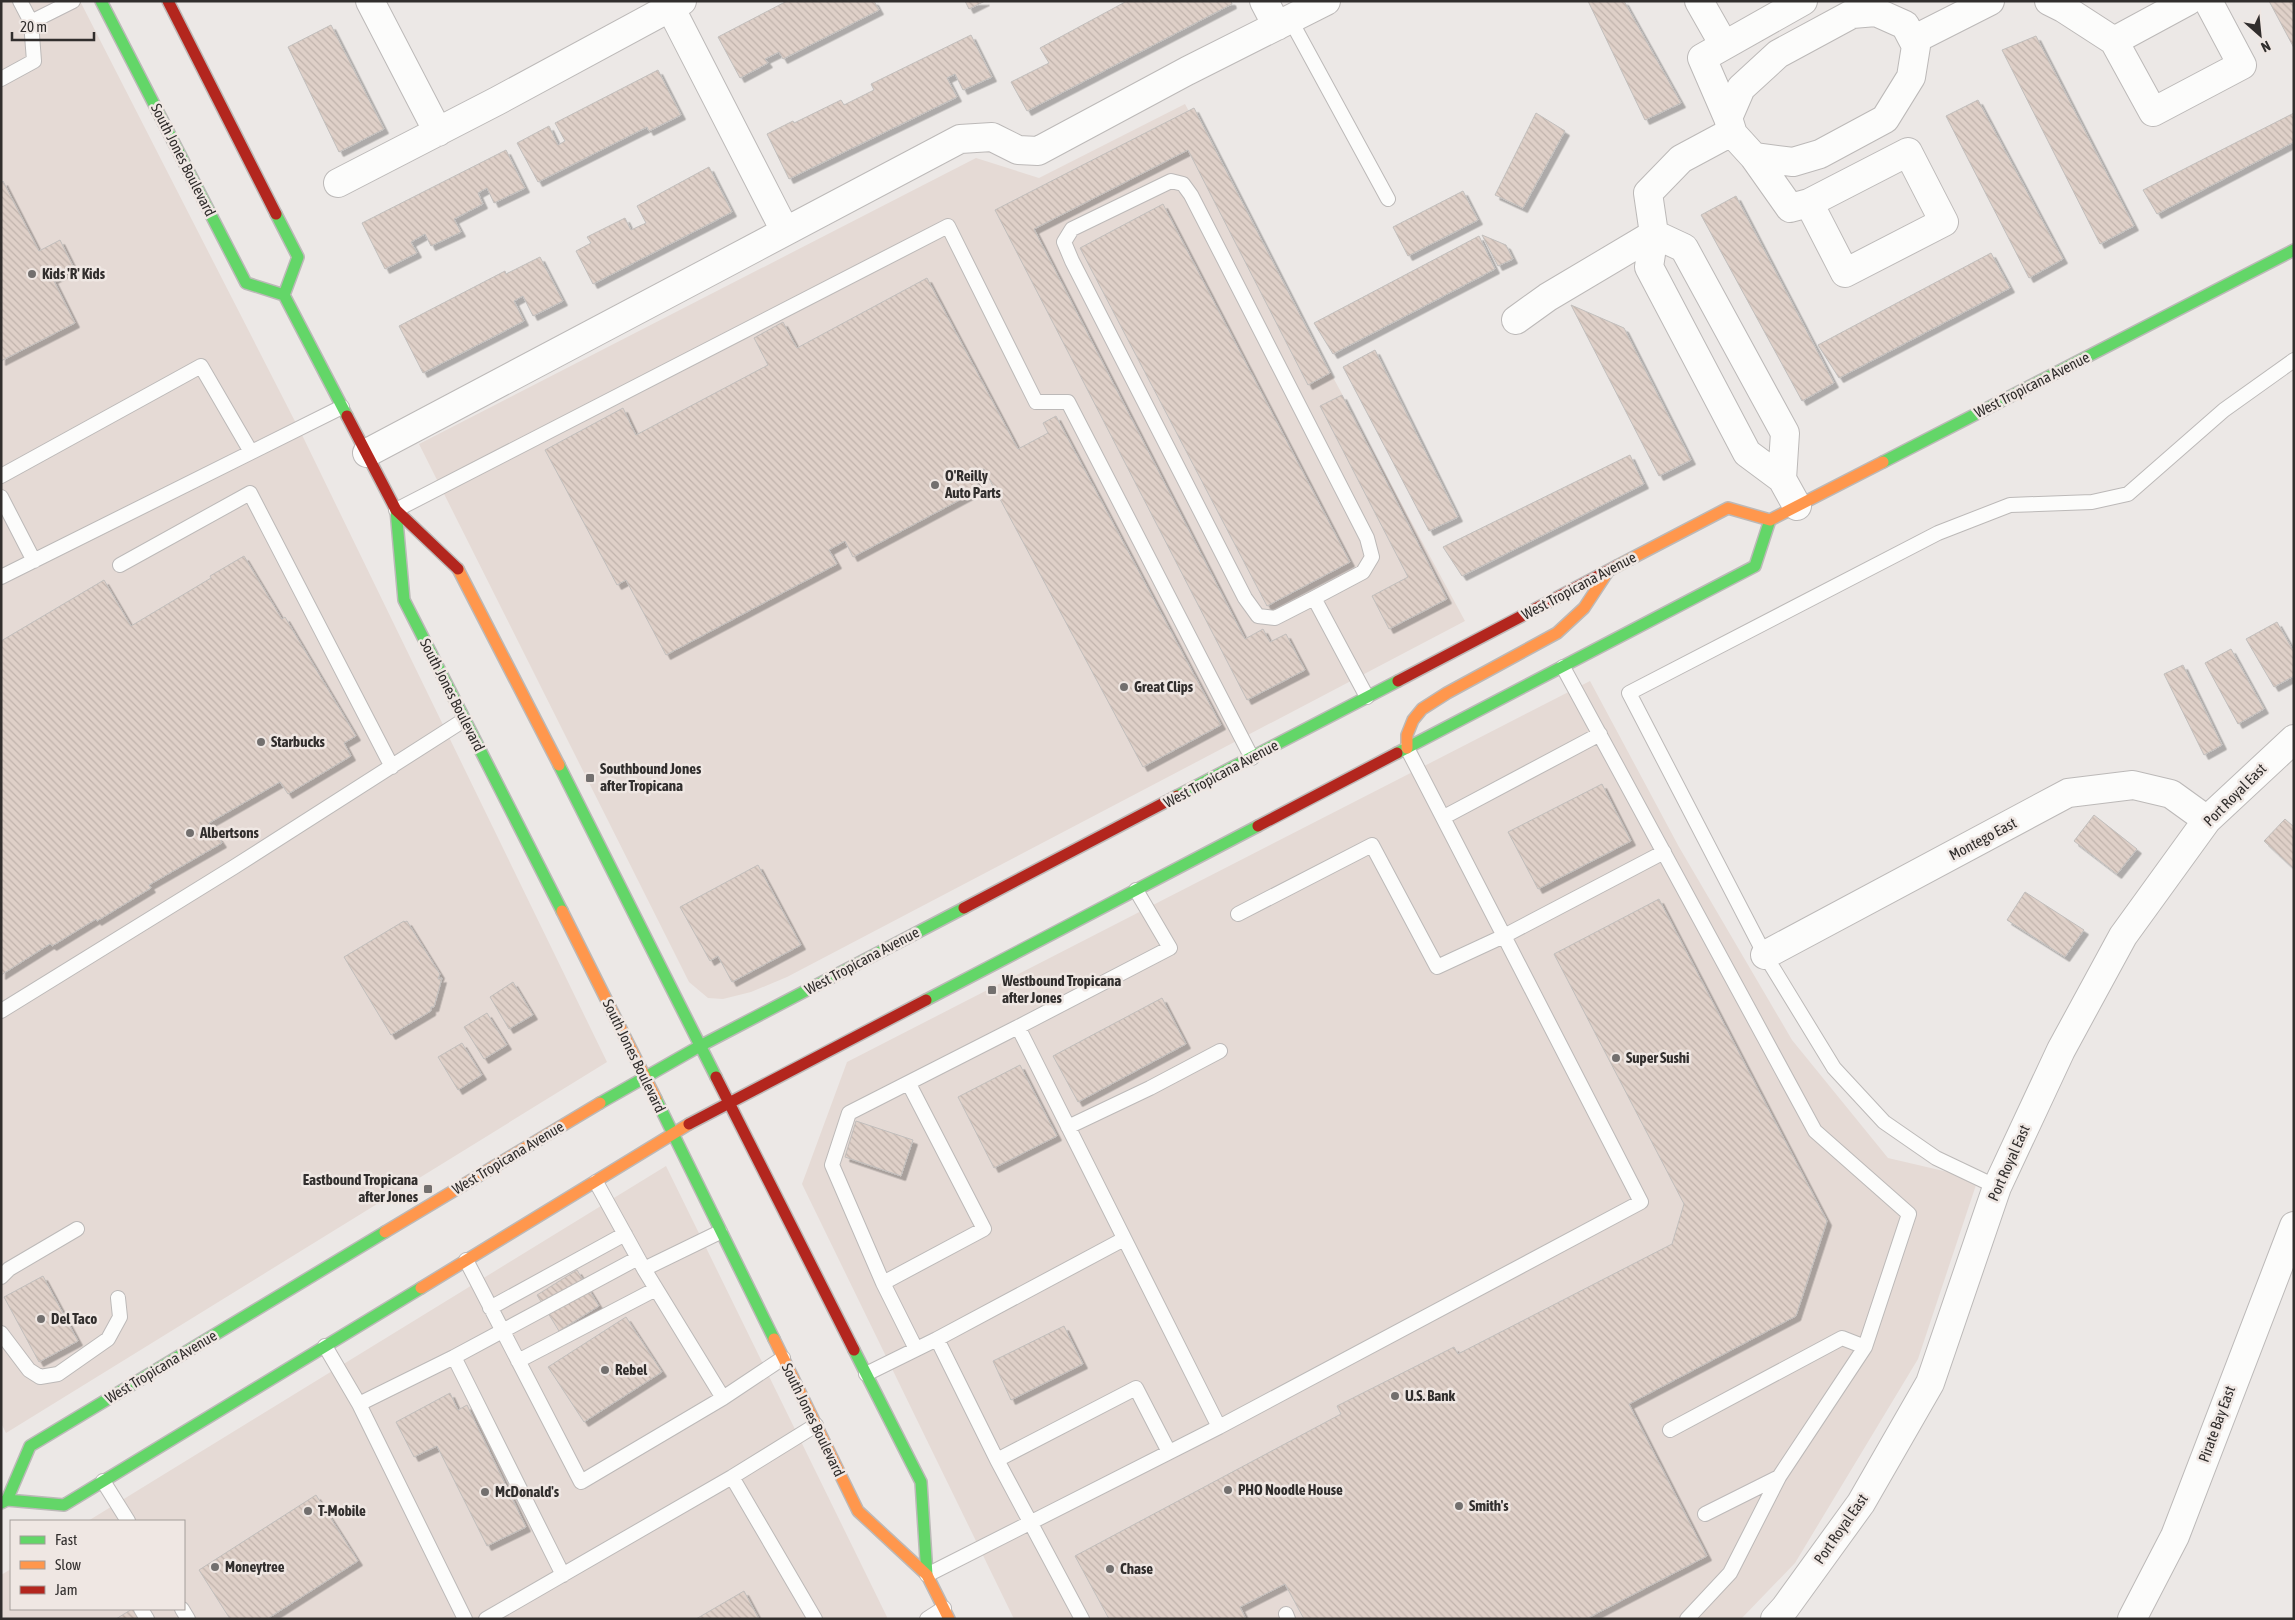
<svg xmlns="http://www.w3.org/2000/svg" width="2295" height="1620" font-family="'Asap Condensed',sans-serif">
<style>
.built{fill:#e5dad5}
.building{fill:url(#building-back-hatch);stroke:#c1bebc;filter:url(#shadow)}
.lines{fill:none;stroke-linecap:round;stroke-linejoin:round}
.lane-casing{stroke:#bcb9b8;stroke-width:16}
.street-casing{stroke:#bcb9b8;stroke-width:30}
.fast-casing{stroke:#bcb9b8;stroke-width:14}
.slow-casing{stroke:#bcb9b8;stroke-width:14}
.jam-casing{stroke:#bcb9b8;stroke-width:14}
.lane{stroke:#fcfcfb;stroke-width:14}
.street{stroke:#fcfcfb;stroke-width:28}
.fast{stroke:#63d668;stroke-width:11}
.slow{stroke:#ff974d;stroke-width:11}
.jam{stroke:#b3261e;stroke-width:11}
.poi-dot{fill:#726f6e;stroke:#efe7e3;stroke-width:2}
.labels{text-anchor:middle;stroke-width:5;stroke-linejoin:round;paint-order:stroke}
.street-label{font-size:15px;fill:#312e2d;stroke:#efe7e3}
.poi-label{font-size:15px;font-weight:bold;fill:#312e2d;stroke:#efe7e3;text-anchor:start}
</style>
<defs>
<pattern id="building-back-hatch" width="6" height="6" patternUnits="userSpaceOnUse" patternTransform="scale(1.25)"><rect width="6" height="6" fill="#dfd0c8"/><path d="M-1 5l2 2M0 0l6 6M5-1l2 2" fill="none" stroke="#c0b3ac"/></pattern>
<filter id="shadow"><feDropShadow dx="4.5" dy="4.5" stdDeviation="0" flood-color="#0004"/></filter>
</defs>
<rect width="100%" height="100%" fill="#ece8e6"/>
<path class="built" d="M 1,1 L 80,1 L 303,437 L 607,1062 L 6,1433 L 1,1423 Z
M 1185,104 L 1465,621 L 787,977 L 751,992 L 723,999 L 708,998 L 689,982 L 419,444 L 976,158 L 1039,178 Z
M 1590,681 L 1679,847 L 1792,1040 L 1888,1158 L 1978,1179 L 1918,1359 L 1795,1563 L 1741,1619 L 1014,1619 L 802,1184 L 847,1062 Z
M 666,1166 L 888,1619 L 1,1619 L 1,1575 L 11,1569 L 11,1609 L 184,1609 L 184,1521 L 88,1521 Z"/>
<path class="building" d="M 787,1 L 874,1 L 879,10 L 783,59 L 779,52 L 765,59 L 768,63 L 740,78 L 718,37 Z
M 965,1 L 985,1 L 969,9 Z
M 1127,1 L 1231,1 L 1232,4 L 1027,111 L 1011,82 L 1049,63 L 1040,48 Z
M 1588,1 L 1624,1 L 1681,103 L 1645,120 Z
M 2269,1 L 2294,1 L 2294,48 Z
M 331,25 L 384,129 L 339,152 L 288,47 Z
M 971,35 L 992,77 L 963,90 L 955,74 L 947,78 L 957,97 L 789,179 L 767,134 L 793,121 L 794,123 L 841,100 L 844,105 L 874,90 L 871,84 Z
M 2036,36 L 2134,226 L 2100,244 L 2002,50 Z
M 658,70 L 681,115 L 649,131 L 647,127 L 538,182 L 517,143 L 549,126 L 558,145 L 565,141 L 555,123 Z
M 1978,100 L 2063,259 L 2029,278 L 1946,116 Z
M 1194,108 L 1330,373 L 1308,385 L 1188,150 L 1034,229 L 1245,639 L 1263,629 L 1270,642 L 1286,634 L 1305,670 L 1247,700 L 995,210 Z
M 1536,113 L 1565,131 L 1523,208 L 1495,195 Z
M 2294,113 L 2294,142 L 2157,214 L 2143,190 Z
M 506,150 L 525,188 L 494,203 L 487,188 L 478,193 L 483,204 L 454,219 L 461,232 L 431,246 L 425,234 L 411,242 L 417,253 L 385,269 L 362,223 Z
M 709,167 L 732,212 L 593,284 L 576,251 L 591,243 L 587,237 L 625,218 L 631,230 L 646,223 L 637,206 Z
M 3,181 L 39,251 L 60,240 L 74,268 L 53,279 L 75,323 L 1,361 L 1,183 Z
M 1463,191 L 1478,220 L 1408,256 L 1393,227 Z
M 1736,196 L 1834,383 L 1802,401 L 1701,215 Z
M 1163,204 L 1350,562 L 1267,606 L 1080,248 Z
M 1482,235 L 1506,245 L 1513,259 L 1498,266 Z
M 1479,236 L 1495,269 L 1333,354 L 1314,323 Z
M 1991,253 L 2010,288 L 1839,378 L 1818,345 Z
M 540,257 L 563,301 L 533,316 L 523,296 L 514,301 L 524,321 L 423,373 L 399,326 L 505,271 L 506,274 Z
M 927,278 L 1018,449 L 1048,433 L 1043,423 L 1056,416 L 1221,725 L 1143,767 L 984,469 L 973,475 L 980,489 L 853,557 L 845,541 L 829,550 L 837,564 L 666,655 L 626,580 L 617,585 L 545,450 L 623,408 L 636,435 L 768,365 L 754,338 L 783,322 L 797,348 Z
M 1571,305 L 1624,328 L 1691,460 L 1659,476 Z
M 1375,350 L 1458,517 L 1429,531 L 1343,367 Z
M 1342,395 L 1447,599 L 1389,629 L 1372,596 L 1408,577 L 1320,406 Z
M 1630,455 L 1644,484 L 1462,576 L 1443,547 Z
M 244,556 L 282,619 L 285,617 L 356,736 L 344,743 L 351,756 L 288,794 L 280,782 L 209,823 L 222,843 L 149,885 L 151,888 L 97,921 L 96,919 L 52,946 L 50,944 L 1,975 L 1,641 L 104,580 L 131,626 L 211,578 L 210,576 Z
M 2277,622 L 2294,652 L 2294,676 L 2274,687 L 2246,639 Z
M 2231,649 L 2264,709 L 2238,724 L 2205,663 Z
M 2183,665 L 2222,745 L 2204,755 L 2164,674 Z
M 1602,784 L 1631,841 L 1538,889 L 1508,832 Z
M 2094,815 L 2137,849 L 2117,874 L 2074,841 Z
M 2285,819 L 2294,827 L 2294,869 L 2264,841 Z
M 758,865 L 801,945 L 732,982 L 718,956 L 710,961 L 680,907 Z
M 2025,892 L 2084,930 L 2065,957 L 2007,920 Z
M 1659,899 L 1827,1221 L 1796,1316 L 1629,1404 L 1707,1556 L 1586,1619 L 1304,1619 L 1285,1584 L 1240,1607 L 1246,1619 L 1109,1619 L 1075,1556 L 1341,1414 L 1337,1406 L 1454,1347 L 1458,1354 L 1672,1244 L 1684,1204 L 1554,954 Z
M 404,921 L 405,922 L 407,921 L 440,974 L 438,979 L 442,978 L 434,1007 L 431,1007 L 431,1011 L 391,1035 L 344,957 Z
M 513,982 L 533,1015 L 509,1029 L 490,997 Z
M 1162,998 L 1186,1044 L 1078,1102 L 1053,1056 Z
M 487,1013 L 507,1045 L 484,1059 L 464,1027 Z
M 462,1043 L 482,1075 L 458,1090 L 438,1057 Z
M 1020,1065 L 1057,1136 L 994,1168 L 958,1097 Z
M 856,1121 L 913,1140 L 901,1176 L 845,1157 Z
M 577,1270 L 599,1306 L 559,1331 L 537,1295 Z
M 43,1276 L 78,1341 L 39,1362 L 4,1297 Z
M 626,1317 L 662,1372 L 584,1422 L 548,1367 Z
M 1064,1326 L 1083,1364 L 1011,1400 L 993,1361 Z
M 450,1393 L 458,1410 L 467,1405 L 526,1527 L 487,1546 L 437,1446 L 414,1457 L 396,1422 Z
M 316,1495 L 358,1561 L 267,1619 L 230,1619 L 199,1570 Z
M 744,1591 L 759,1619 L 696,1619 Z
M 132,1609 L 136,1609 L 143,1619 L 116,1619 Z"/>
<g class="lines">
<defs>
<path id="lane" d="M 1290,19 L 1388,199
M 31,22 L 73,1
M 1,79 L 34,61 L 31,22 L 20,1
M 1171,181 L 1183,184 L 1191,195 L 1367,538 L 1372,557 L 1363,572 L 1314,598 L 1275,618 L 1258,616 L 1245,598 L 1072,261 L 1064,242 L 1072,229 Z
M 1,476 L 201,366 L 251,452
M 1,497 L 34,561
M 396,510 L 948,226 L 1036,402 L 1068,402 L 1252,758
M 120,565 L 250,493 L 392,767
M 1,577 L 342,407
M 1314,598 L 1367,697
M 1563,667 L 1815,1131 L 1909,1214 L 1865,1347 L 1779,1477 L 1730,1573 L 1687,1619
M 1444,817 L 1600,734
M 1136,890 L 1170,948 L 1018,1027 L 1219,1427 L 1641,1202 L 1504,936 L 1664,852
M 1238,914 L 1372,845 L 1437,967 L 1504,936 L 1407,748
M 1,1011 L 234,867 L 464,720
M 909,1084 L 984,1229 L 883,1283 L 916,1349
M 1068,1127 L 1150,1088 L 1220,1051
M 596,1182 L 644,1269 L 723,1398
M 1997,1187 L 1936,1158 L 1884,1122 L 1834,1068 L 1765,955 L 1629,693 L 1938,533 L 2010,505 L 2092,502 L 2128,494 L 2224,410 L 2294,360
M 1124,1239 L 937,1339 L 997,1460 L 1136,1388 L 1169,1452
M 466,1260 L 581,1482 L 723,1398 L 783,1358
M 644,1269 L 720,1232
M 1,1277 L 9,1269 L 77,1229
M 883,1283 L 832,1165 L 849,1113 L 1018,1027
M 490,1308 L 625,1234
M 1,1333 L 29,1370 L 40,1377 L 58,1374 L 108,1339 L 120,1317 L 118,1298
M 325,1346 L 359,1404 L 465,1619
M 454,1357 L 563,1575
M 518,1361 L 656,1289
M 866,1374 L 937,1339
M 359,1404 L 454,1357 L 638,1258
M 1670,1430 L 1842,1338 L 1865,1347
M 997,1460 L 1082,1619
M 732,1477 L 815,1619
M 103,1481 L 128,1521
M 1705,1514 L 1779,1477
M 927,1575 L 1219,1427
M 141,1609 L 147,1619
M 182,1609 L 188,1619
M 1286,1614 L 1288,1619
M 486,1619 L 732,1477 L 816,1425
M 927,1619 L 944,1608"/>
<path id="street" d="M 370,1 L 438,132
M 667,1 L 785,231
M 1264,1 L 1277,26
M 1699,1 L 1724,45
M 2049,1 L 2063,8 L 2114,41 L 2153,112 L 2242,65 L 2208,1
M 1876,12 L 1905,25 L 1916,46 L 1911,77 L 1885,119 L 1820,154 L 1793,162 L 1754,157 L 1733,134 L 1728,118 L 1741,88 L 1778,54 L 1852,14 Z
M 1913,40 L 1990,1
M 2114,41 L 2188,1
M 1728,118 L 1702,58 L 1803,1
M 1733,134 L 1722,137 L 1681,159 L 1648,193 L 1654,234 L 1649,267 L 1747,453 L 1782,479 L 1797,506
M 1754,157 L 1790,208 L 1809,203 L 1908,152 L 1944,222 L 1845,273 L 1809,203
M 338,183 L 497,101 L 682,1
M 1654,234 L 1684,248 L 1785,433 L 1782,479
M 1516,320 L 1548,297 L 1654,234
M 367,453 L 960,139 L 992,137 L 1018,150 L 1038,151 L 1187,71 L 1326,1
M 1765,955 L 2068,793 L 2133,785 L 2171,794 L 2207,820
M 1775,1619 L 1785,1608 L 1861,1503 L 1930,1383 L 1997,1187 L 2061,1050 L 2123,936 L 2207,820 L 2294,739
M 2132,1619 L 2175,1536 L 2294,1226"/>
<path id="fast" d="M 101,1 L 246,283 L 284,295 L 347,416
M 276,214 L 298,257 L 284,295
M 1883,462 L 2294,250
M 396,510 L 404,600 L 562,911
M 1397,753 L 1755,566 L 1770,520
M 559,765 L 716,1077
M 1177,796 L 1398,681
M 926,1000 L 1258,826
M 656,1099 L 774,1339
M 600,1103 L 700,1046 L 964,908
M 854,1350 L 921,1482 L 927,1575
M 7,1500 L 64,1505 L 421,1288
M 1,1503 L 7,1500 L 30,1446 L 385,1232"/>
<path id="slow" d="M 1617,566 L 1728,508 L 1770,520 L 1883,462
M 458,569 L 559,765
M 1407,748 L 1407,735 L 1413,720 L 1422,709 L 1447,693 L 1557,633 L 1584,608 L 1607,573
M 562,911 L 656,1099
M 385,1232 L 600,1103
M 421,1288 L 689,1124
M 774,1339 L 858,1511 L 927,1575 L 949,1619"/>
<path id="jam" d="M 168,1 L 276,214
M 347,416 L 396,510 L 458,569
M 1398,681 L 1617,566
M 1258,826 L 1397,753
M 964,908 L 1177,796
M 716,1077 L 854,1350
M 689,1124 L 926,1000"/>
</defs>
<use href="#lane" class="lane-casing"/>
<use href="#street" class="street-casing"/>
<use href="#fast" class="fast-casing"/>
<use href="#slow" class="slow-casing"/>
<use href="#jam" class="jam-casing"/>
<use href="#lane" class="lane"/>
<use href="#street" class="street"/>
<use href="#fast" class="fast"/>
<use href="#slow" class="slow"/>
<use href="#jam" class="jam"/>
</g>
<g class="poi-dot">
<circle cx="32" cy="274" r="5"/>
<circle cx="935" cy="485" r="5"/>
<circle cx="1124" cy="687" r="5"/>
<circle cx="261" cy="742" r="5"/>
<rect x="585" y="773" width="10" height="10" rx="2.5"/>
<circle cx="190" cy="833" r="5"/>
<rect x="987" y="985" width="10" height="10" rx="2.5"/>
<circle cx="1616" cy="1058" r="5"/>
<rect x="423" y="1184" width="10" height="10" rx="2.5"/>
<circle cx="41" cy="1319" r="5"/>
<circle cx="605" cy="1370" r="5"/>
<circle cx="1395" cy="1396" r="5"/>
<circle cx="1228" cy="1490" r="5"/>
<circle cx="485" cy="1492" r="5"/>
<circle cx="1459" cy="1506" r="5"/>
<circle cx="308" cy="1511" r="5"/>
<circle cx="215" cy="1567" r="5"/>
<circle cx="1110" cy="1569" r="5"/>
</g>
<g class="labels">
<g class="street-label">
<text transform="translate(183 160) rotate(63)" y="5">South Jones Boulevard</text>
<text transform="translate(2032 385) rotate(-27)" y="5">West Tropicana Avenue</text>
<text transform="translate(1579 586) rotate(-28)" y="5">West Tropicana Avenue</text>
<text transform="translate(452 695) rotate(63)" y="5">South Jones Boulevard</text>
<text transform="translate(1221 774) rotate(-28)" y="5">West Tropicana Avenue</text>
<text transform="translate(2235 795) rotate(-45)" y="5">Port Royal East</text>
<text transform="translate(1983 839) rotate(-28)" y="5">Montego East</text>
<text transform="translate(862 961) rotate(-28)" y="5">West Tropicana Avenue</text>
<text transform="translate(634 1056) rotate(64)" y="5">South Jones Boulevard</text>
<text transform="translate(508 1158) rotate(-31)" y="5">West Tropicana Avenue</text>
<text transform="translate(2009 1163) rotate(-66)" y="5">Port Royal East</text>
<text transform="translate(161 1367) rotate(-31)" y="5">West Tropicana Avenue</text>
<text transform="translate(813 1420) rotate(64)" y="5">South Jones Boulevard</text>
<text transform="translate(2217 1424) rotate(-70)" y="5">Pirate Bay East</text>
<text transform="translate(1841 1529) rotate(-55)" y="5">Port Royal East</text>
</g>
<g class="poi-label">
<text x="42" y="279">Kids 'R' Kids</text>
<text x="945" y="481">O'Reilly<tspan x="945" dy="17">Auto Parts</tspan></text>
<text x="1134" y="692">Great Clips</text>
<text x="271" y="747">Starbucks</text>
<text x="600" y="774">Southbound Jones<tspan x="600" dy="17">after Tropicana</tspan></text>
<text x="200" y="838">Albertsons</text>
<text x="1002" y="986">Westbound Tropicana<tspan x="1002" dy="17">after Jones</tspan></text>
<text x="1626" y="1063">Super Sushi</text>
<text x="418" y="1185" text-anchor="end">Eastbound Tropicana<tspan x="418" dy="17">after Jones</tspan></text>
<text x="51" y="1324">Del Taco</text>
<text x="615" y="1375">Rebel</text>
<text x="1405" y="1401">U.S. Bank</text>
<text x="1238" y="1495">PHO Noodle House</text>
<text x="495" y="1497">McDonald's</text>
<text x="1469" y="1511">Smith's</text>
<text x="318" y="1516">T-Mobile</text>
<text x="225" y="1572">Moneytree</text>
<text x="1120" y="1574">Chase</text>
</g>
</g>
<rect width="2295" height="1620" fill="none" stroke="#312e2d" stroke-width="5"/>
<rect x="10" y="1520" width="175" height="90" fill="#efe7e3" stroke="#a39d9a"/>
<rect x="20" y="1536" width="25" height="8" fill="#63d668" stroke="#a39d9a"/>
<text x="55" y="1545" font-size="15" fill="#312e2d">Fast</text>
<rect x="20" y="1561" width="25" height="8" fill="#ff974d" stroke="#a39d9a"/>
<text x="55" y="1570" font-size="15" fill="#312e2d">Slow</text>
<rect x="20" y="1586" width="25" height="8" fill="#b3261e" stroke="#a39d9a"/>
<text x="55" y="1595" font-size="15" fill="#312e2d">Jam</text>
<g transform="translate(2260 35) rotate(153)" stroke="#efe7e3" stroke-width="4" paint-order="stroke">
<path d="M0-4L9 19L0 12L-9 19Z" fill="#312e2d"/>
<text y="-8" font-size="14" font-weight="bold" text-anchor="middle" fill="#312e2d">N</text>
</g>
<path d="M12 32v8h82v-8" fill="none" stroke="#312e2d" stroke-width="2.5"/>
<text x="20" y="32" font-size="15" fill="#312e2d" stroke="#efe7e3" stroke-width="4" paint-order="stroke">20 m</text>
</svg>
